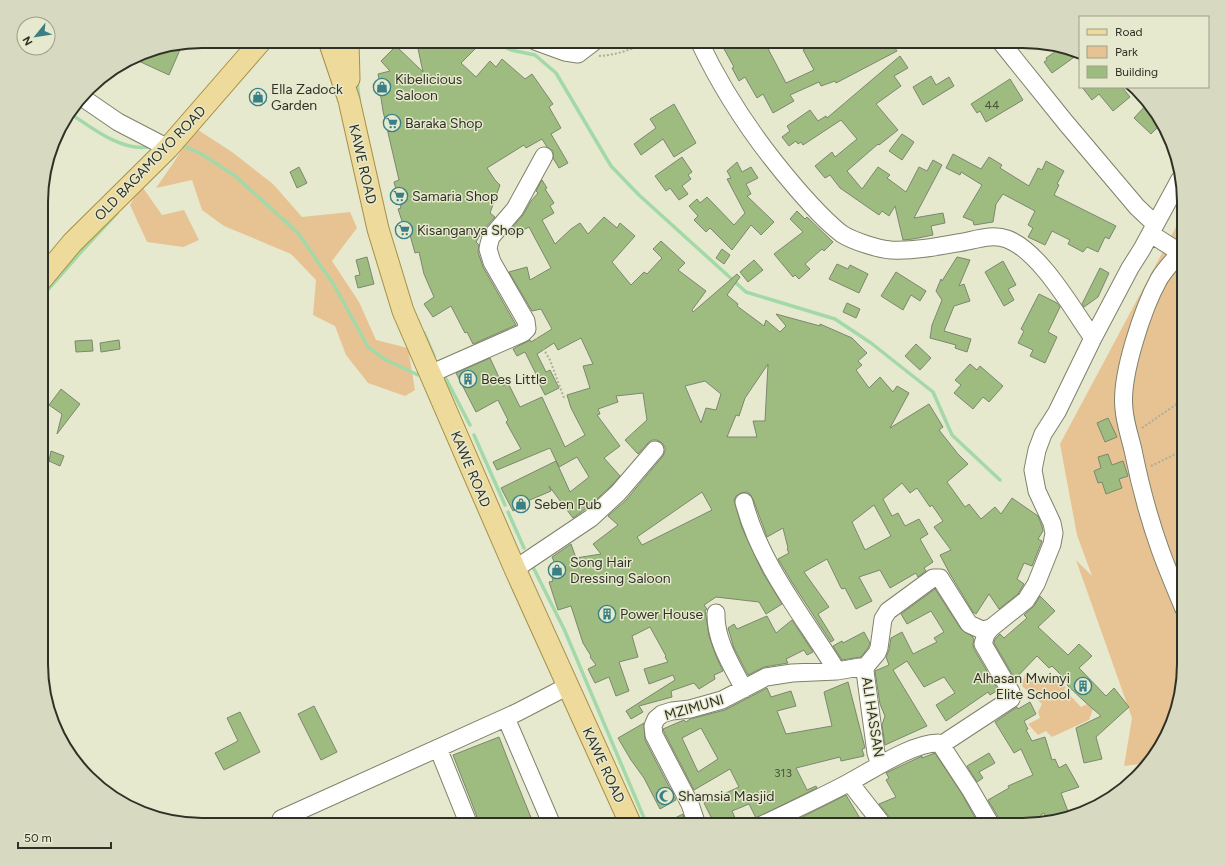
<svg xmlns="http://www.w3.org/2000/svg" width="1225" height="866" font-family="Figtree,sans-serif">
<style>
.green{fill:#e7c393}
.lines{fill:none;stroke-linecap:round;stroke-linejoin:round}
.stream{stroke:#a3d9a9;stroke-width:3.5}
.building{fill:#9fbc80;stroke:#7b8770;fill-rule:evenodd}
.minor-casing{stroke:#7f8169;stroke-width:19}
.major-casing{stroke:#a49048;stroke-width:23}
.path{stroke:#acae97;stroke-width:2;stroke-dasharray:2 2;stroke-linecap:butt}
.minor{stroke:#fff;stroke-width:17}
.major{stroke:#eedb9c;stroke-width:21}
.labels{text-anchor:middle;stroke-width:3;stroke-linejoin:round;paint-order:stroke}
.number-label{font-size:12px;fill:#4c543c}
.poi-label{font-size:14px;fill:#303126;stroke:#e6e9cd;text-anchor:start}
.street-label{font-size:14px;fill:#303126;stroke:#e6e9cd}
.rim{fill:none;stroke:#303126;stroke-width:2}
</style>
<rect width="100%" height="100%" fill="#e6e9cd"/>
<path class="green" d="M 195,128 L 232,152 L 273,184 L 302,217 L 350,212 L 357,228 L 332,261 L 359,302 L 376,340 L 408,348 L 415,390 L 405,396 L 368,383 L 346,355 L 335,326 L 313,315 L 316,280 L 291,254 L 224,226 L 202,210 L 192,180 L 156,188 L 174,162 Z
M 141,185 L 162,215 L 184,210 L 199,240 L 183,247 L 147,242 L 130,205 Z
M 1184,212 L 1184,674 L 1175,716 L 1151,762 L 1140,771 L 1140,764 L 1124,766 L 1132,718 L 1076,560 L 1092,576 L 1077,535 L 1060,444 Z
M 1025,674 L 1033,681 L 1040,675 L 1058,678 L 1066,688 L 1064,689 L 1081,707 L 1087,704 L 1093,709 L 1089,720 L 1052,737 L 1046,731 L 1038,735 L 1028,724 L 1040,718 L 1038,712 L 1042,704 L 1022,686 Z"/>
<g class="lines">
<path class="stream" d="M 492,41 L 511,50 L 535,55 L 556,73 L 611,166 L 639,195 L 746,292 L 835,319 L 871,343 L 933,392 L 952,435 L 1000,480
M 357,82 L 359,99
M 71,114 C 92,128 121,151 148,147
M 181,145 L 200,153 L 234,175 L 298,233 L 334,285 L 368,347 L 386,360 L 418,375
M 42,298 L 45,293 L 80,253 L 117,213
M 424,333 L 434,356
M 444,375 L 470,425
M 474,435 L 505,505
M 508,512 L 524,548
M 533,567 L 564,629 L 647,825"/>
</g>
<path class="building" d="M 430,41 L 467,41 L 475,49 L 461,63 L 476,77 L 490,61 L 496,67 L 502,59 L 525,79 L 532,74 L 553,104 L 549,107 L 561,128 L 551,134 L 568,163 L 559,168 L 553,158 L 553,151 L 547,147 L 542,139 L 526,148 L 524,145 L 487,168 L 495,180 L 500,185 L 490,213 L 495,217 L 483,230 L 476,242 L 479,245 L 478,252 L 483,267 L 516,325 L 473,344 L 467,332 L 465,333 L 451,306 L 433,317 L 424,304 L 434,297 L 424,274 L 419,252 L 415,253 L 410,235 L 407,236 L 398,209 L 401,208 L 394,182 L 399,180 L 383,111 L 379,85 L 380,85 L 378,74 L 390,71 L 381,61 L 396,46 L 423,72 L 417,44 Z
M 733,41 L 764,41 L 786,83 L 814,70 L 803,50 L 821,41 L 890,41 L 897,51 L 836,83 L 835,81 L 821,86 L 819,82 L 790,95 L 794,101 L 773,113 L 763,94 L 757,98 L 745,77 L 739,81 L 732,68 L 734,67 L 723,47 Z
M 182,45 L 169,75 L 132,58 L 141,53 Z
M 1062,47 L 1075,50 L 1080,53 L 1052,73 L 1044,62 L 1047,60 L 1046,58 Z
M 900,56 L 908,68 L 894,76 L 901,86 L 876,104 L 898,130 L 879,145 L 878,144 L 847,171 L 862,189 L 878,167 L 890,175 L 887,178 L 906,192 L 919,167 L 927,171 L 933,160 L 942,165 L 914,218 L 943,213 L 945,223 L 931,226 L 933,235 L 913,239 L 903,240 L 895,206 L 889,216 L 882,211 L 879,215 L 840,188 L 830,175 L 825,178 L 815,166 L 832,152 L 835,157 L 857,139 L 841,120 L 803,145 L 801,142 L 798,144 L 796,141 L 789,146 L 782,137 L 790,131 L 787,126 L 810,110 L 818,121 L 826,116 L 827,118 Z
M 931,76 L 936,85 L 949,77 L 954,86 L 923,105 L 913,87 Z
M 1010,79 L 1023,100 L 986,122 L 980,111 L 977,113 L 971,104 Z
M 1082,87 L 1122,87 L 1130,97 L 1113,111 L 1099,94 L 1092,100 Z
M 674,104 L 696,143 L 674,157 L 663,139 L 641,155 L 634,144 L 656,128 L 650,119 Z
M 1147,104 L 1163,122 L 1151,134 L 1134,118 Z
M 902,134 L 914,142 L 902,160 L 889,151 Z
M 953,154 L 981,169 L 989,157 L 1002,165 L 1000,168 L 1029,186 L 1038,168 L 1042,170 L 1046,161 L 1064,171 L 1057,184 L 1059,185 L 1054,195 L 1116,226 L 1109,239 L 1105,237 L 1098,252 L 1087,247 L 1083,252 L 1068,244 L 1070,240 L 1052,231 L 1045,245 L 1028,237 L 1033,228 L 1028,225 L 1035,211 L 1003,194 L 996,204 L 993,222 L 974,225 L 973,221 L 963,217 L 982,185 L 961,172 L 960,175 L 946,168 Z
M 682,157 L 692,172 L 688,175 L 691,179 L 682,186 L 688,194 L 679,200 L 670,188 L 666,191 L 655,176 Z
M 737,162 L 742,172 L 751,167 L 758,178 L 746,184 L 751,194 L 747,196 L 774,222 L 761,235 L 751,225 L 732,250 L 710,228 L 706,232 L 694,220 L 698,216 L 689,206 L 697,199 L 700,203 L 707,197 L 734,225 L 745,213 L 727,179 L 731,178 L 727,171 Z
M 299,167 L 307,183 L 297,188 L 290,172 Z
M 542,180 L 547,188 L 545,189 L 554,203 L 550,206 L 554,213 L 542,220 L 555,244 L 571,229 L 580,223 L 588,234 L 604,217 L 617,228 L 620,223 L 635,236 L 612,262 L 631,285 L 644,272 L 647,274 L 662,258 L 653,249 L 661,241 L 685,263 L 678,270 L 706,291 L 692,310 L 693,312 L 737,274 L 740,277 L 727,295 L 738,304 L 737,306 L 764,326 L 766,320 L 780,332 L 786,326 L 776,314 L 820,326 L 820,324 L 852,338 L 867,353 L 858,361 L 862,365 L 856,370 L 869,388 L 880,377 L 893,392 L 897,386 L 909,393 L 890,428 L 929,404 L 943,427 L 939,430 L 958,454 L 968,464 L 947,482 L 965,507 L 969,504 L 981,519 L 995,507 L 1001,514 L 1012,498 L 1038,516 L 1042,526 L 1043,531 L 1038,539 L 1042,541 L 1032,566 L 1024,563 L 1017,579 L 1024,584 L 1018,594 L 999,609 L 989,594 L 976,614 L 973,612 L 950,574 L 940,555 L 951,550 L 934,527 L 943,521 L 932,505 L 930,507 L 917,488 L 910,493 L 902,483 L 883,499 L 892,516 L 898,513 L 905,526 L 919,519 L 928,534 L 920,539 L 933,562 L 924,568 L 926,571 L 918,577 L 916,573 L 890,588 L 880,570 L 859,577 L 872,601 L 856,609 L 845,588 L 842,589 L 841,588 L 827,559 L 804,572 L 829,607 L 818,614 L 834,640 L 831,642 L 793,584 L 778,559 L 789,553 L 787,549 L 788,548 L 783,528 L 767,537 L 753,499 L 750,494 L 747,492 L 741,493 L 736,496 L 734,500 L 742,528 L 763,573 L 782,604 L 766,614 L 759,602 L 716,597 L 704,605 L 707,609 L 705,610 L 709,636 L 716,656 L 723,671 L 714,675 L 715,679 L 699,689 L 694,683 L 671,691 L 672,697 L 639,706 L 643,712 L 631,719 L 626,711 L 675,680 L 673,675 L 649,684 L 644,669 L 668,662 L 665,657 L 666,656 L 650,627 L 632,636 L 638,657 L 619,662 L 629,691 L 616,696 L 609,677 L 595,683 L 588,669 L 596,665 L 590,657 L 591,656 L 583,643 L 571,606 L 558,610 L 549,582 L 553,581 L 550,571 L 557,568 L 552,557 L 571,544 L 576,558 L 601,554 L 593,544 L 618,525 L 608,516 L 626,500 L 663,456 L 665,451 L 665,447 L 662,443 L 657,440 L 652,440 L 648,443 L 638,454 L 625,440 L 647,420 L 643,393 L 616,396 L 618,402 L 598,409 L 600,414 L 597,415 L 620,446 L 604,458 L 620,476 L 611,486 L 588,507 L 573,518 L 549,486 L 551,491 L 523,503 L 524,505 L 513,511 L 501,488 L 556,461 L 570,492 L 589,477 L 577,457 L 559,467 L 550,448 L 497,470 L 493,462 L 521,449 L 506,422 L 508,420 L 498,400 L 476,412 L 456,373 L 490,358 L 503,386 L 508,383 L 520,407 L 542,397 L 565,447 L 585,435 L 571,408 L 567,395 L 590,388 L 583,366 L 593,364 L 581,338 L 558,350 L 554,343 L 537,354 L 546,372 L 550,370 L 559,388 L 545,395 L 536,377 L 537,376 L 525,352 L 517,356 L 513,349 L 530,340 L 531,342 L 552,329 L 541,309 L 532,311 L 509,272 L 527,267 L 530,280 L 551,268 L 529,227 L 512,236 L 511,229 L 523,215 L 531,201 L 538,193 L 536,191 ZM 768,364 L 765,421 L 753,421 L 757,437 L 727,437 L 736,415 L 739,416 L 745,398 ZM 705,381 L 721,394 L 716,410 L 706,408 L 701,423 L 685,386 ZM 702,492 L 712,510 L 642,545 L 637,537 ZM 874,505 L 891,536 L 865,550 L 852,522 Z
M 797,211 L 805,219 L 807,217 L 833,242 L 824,251 L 822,249 L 805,264 L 810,269 L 799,279 L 795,275 L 793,277 L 774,254 L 803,232 L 790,219 Z
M 722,249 L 730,255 L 724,264 L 716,258 Z
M 367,257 L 374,284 L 358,288 L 355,276 L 360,275 L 356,260 Z
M 957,257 L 970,260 L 959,286 L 964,284 L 970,301 L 954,306 L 944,331 L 971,339 L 967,352 L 955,348 L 956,345 L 930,338 L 932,325 L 942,300 L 936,291 L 941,279 L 942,281 Z
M 754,260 L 763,270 L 748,282 L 740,272 Z
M 1003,261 L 1016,285 L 1008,289 L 1014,300 L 1004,306 L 985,272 Z
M 837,264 L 848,269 L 850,265 L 868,274 L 859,293 L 829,279 Z
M 1100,268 L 1109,273 L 1098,297 L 1084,307 L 1082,304 Z
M 896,272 L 926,291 L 920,301 L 911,295 L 903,310 L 881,296 Z
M 1039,294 L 1057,303 L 1060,307 L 1048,332 L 1057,337 L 1045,363 L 1030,356 L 1033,350 L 1018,343 L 1024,331 L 1021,329 Z
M 847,303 L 860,309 L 856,318 L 843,312 Z
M 92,340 L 93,351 L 76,352 L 75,341 Z
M 119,340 L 120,349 L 101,352 L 100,343 Z
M 916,344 L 931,358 L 920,370 L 905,356 Z
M 970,364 L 977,370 L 980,366 L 1003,386 L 989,402 L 983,397 L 973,409 L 954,393 L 961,385 L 955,380 Z
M 61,389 L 80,404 L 57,434 L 62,414 L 49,405 Z
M 1108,418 L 1117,437 L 1105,442 L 1097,423 Z
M 51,451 L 64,456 L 60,466 L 49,461 Z
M 1108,454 L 1112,465 L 1123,461 L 1128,476 L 1119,479 L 1122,488 L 1106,494 L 1102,482 L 1098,483 L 1094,471 L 1101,468 L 1098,457 Z
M 935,589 L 961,629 L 972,636 L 974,639 L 973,645 L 974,649 L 998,690 L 990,695 L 988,692 L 946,721 L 936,705 L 955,693 L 944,677 L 924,687 L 907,661 L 893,670 L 927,726 L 885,745 L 882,725 L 885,716 L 880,704 L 875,671 L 889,665 L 886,657 L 889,650 L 891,638 L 902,632 L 913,654 L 937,642 L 934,638 L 944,632 L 931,611 L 907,624 L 901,614 Z
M 1040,596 L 1055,611 L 1038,627 L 1068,655 L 1079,644 L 1092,656 L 1079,668 L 1106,696 L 1114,688 L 1129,707 L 1096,737 L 1102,759 L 1084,763 L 1076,728 L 1101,716 L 1084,701 L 1067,685 L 1069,683 L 1052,666 L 1049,668 L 1037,656 L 1015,679 L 994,643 L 995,639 L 1000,634 L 1004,638 L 1027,618 L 1024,615 L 1034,606 Z
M 767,616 L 776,633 L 792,620 L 813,652 L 807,655 L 804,650 L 786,659 L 788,663 L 764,667 L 748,675 L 734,648 L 728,628 L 734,624 L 737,629 Z
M 864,632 L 870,643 L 868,648 L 861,657 L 842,660 L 833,646 L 842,641 L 843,643 Z
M 848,682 L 865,748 L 862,749 L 864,756 L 841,761 L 840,757 L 796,768 L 807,790 L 816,786 L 817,788 L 756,818 L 749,804 L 732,811 L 738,825 L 715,825 L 704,803 L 739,787 L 730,769 L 694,790 L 664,732 L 663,729 L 684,720 L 686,722 L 690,719 L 725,710 L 767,688 L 771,697 L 791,691 L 796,706 L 777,711 L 786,734 L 832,726 L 824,692 ZM 701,728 L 718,759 L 698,772 L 682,738 Z
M 1030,702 L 1036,714 L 1024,721 L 1028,729 L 1026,730 L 1032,741 L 1045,737 L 1052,760 L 1055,759 L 1059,768 L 1066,764 L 1079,787 L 1061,793 L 1069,814 L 1047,819 L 1044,813 L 1031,823 L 1023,825 L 1001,825 L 1000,820 L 988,800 L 1009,788 L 1008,786 L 1033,775 L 1021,749 L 1014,753 L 995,722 L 1017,707 L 1018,709 Z
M 314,706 L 337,752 L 321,760 L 298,714 Z
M 240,712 L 260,752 L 224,770 L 215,753 L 238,741 L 227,718 Z
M 644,723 L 645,740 L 676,800 L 660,809 L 644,778 L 631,760 L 618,738 Z
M 499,737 L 517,783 L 534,825 L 480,825 L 471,801 L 453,755 Z
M 935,753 L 962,794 L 979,825 L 893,825 L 891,819 L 879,804 L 896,797 L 886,780 L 889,778 L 886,773 L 920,757 L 922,756 L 922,758 Z
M 989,753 L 995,763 L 979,772 L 983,778 L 977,782 L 967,766 Z
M 846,795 L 864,825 L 795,825 L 792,822 Z
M 683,814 L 686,825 L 677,825 L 675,818 Z"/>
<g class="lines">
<defs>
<path id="minor" d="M 535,41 L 565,52 L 578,54 L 595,41
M 699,41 C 725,96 757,143 797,189 C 811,205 825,221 842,234 C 853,241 878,249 891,250 C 913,251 935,247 957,243 C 973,241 991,233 1007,239 C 1040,251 1073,310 1093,338
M 1000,41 L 1066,123 L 1137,207 L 1155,224
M 83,98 L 118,122 L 168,148
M 1151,234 L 1184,255
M 1180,253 C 1173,261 1165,269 1159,279 C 1143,308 1120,376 1124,409 C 1125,423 1130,437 1133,450 C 1140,485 1149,519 1161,552 C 1168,571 1176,590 1184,609
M 430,374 L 523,333 L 527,329 L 526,321 L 492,262 L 488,249 L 489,244 L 491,237 L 515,209 L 544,156
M 744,502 C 760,564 804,617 837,671
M 515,569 L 591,518 L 618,493 L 655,450
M 716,613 C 715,640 732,666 744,689
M 506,718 L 552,825
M 941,745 L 1011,699 L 1012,696 L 1011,692 L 983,644 L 986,634 L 991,628
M 438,748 L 469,825
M 880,765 L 876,753 L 865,671 L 866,666 L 877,653 L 879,648 L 883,619 L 888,611 L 933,578 L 940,578 L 969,624 L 982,630 L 991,628 L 1026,600 L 1036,584 L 1052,544 L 1054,533 L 1052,523 L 1037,491 L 1033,470 L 1037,450 L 1043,434 L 1057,412 L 1093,338 L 1130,268 L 1142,249 L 1180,179
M 850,783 L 883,825
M 281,819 L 518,712 L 568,686
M 697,825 L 690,804 L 654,735 L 653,726 L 656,719 L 662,714 L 672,711 L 690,709 L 722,700 L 766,677 L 792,673 L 837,671 L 866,666
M 762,825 C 791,811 820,798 848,783 C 871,771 912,743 938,743 L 941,745 L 970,789 L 991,825"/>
<path id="major" d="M 329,41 L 349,100 L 378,229 L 403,311 L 515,569 L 631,825
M 348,41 L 349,79
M 42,279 L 72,243 L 168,148 L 261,41"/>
</defs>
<use href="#minor" class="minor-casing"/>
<use href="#major" class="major-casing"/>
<path class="path" d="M 599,56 C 615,55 633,50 646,41
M 537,338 L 550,360 L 564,398
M 1142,428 L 1184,399
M 1151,466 L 1184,450"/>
<use href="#minor" class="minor"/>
<use href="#major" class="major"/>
</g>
<defs>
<symbol id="shop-ring" viewBox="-11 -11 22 22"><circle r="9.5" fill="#e6e9cd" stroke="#388086" stroke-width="1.5"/><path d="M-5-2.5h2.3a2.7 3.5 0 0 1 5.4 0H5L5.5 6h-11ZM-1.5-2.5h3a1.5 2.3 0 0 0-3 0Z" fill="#388086"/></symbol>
<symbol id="supermarket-ring" viewBox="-11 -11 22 22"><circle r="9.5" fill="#e6e9cd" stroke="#388086" stroke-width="1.5"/><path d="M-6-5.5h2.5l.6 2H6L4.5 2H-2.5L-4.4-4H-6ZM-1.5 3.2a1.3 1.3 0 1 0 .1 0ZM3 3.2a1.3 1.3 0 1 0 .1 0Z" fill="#388086"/></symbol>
<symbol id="building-ring" viewBox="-11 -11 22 22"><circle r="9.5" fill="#e6e9cd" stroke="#388086" stroke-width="1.5"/><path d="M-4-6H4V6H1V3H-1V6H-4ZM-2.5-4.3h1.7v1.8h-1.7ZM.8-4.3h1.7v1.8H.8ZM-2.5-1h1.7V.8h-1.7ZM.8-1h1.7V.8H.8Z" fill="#388086"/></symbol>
<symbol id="mosque-ring" viewBox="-11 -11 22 22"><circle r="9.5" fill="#e6e9cd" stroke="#388086" stroke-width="1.5"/><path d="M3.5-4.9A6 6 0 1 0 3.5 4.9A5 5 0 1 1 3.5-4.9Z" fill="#388086"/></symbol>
</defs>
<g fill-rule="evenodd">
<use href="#shop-ring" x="372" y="77" width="20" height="20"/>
<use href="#shop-ring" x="248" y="87" width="20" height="20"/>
<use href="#supermarket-ring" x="382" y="113" width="20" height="20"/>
<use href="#supermarket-ring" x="389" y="186" width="20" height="20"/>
<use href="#supermarket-ring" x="394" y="220" width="20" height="20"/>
<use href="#building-ring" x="458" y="369" width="20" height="20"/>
<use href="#shop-ring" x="511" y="494" width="20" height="20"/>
<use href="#shop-ring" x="547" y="560" width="20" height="20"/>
<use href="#building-ring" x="597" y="604" width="20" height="20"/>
<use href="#building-ring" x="1073" y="676" width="20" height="20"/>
<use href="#mosque-ring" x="655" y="786" width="20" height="20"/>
</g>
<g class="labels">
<g class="number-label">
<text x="992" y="109">44</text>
<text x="783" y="777">313</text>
</g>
<g class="poi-label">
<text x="395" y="84">Kibelicious<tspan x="395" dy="16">Saloon</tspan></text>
<text x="271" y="94">Ella Zadock<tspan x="271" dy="16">Garden</tspan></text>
<text x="405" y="128">Baraka Shop</text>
<text x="412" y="201">Samaria Shop</text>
<text x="417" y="235">Kisanganya Shop</text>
<text x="481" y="384">Bees Little</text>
<text x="534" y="509">Seben Pub</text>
<text x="570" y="567">Song Hair<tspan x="570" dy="16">Dressing Saloon</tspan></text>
<text x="620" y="619">Power House</text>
<text x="1070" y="683" text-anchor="end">Alhasan Mwinyi<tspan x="1070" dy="16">Elite School</tspan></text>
<text x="678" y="801">Shamsia Masjid</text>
</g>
<g class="street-label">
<text transform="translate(150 163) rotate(-46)" y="5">OLD BAGAMOYO ROAD</text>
<text transform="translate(363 164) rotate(77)" y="5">KAWE ROAD</text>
<text transform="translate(471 469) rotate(67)" y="5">KAWE ROAD</text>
<text transform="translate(694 707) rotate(-16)" y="5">MZIMUNI</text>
<text transform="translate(873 717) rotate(81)" y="5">ALI HASSAN</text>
<text transform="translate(604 765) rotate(65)" y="5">KAWE ROAD</text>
</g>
</g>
<path d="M0 0H1225V866H0ZM202 48H1023A154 154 0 0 1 1177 202V664A154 154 0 0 1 1023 818H202A154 154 0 0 1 48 664V202A154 154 0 0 1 202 48Z" fill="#d7dac0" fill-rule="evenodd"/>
<path class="rim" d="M202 48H1023A154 154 0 0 1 1177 202V664A154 154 0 0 1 1023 818H202A154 154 0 0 1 48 664V202A154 154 0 0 1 202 48Z"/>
<rect x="1079" y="16" width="130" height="72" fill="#e6e9cd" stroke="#9d9f8a"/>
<rect x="1087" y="29" width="20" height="6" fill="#eedb9c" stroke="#9d9f8a"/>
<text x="1115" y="36" font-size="12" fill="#303126">Road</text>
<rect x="1087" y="46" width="20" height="12" fill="#e7c393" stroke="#9d9f8a"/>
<text x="1115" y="56" font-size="12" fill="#303126">Park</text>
<rect x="1087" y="66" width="20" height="12" fill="#9fbc80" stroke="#9d9f8a"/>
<text x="1115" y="76" font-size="12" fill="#303126">Building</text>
<g transform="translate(36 36) rotate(240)"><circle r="19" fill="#e6e9cd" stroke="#9d9f8a"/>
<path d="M0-3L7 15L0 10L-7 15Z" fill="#388086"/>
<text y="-6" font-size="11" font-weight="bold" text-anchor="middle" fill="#303126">N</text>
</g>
<path d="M18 842v6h93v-6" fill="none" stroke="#303126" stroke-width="2"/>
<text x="24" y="842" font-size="12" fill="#303126" stroke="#e6e9cd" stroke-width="3" paint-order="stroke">50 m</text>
</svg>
